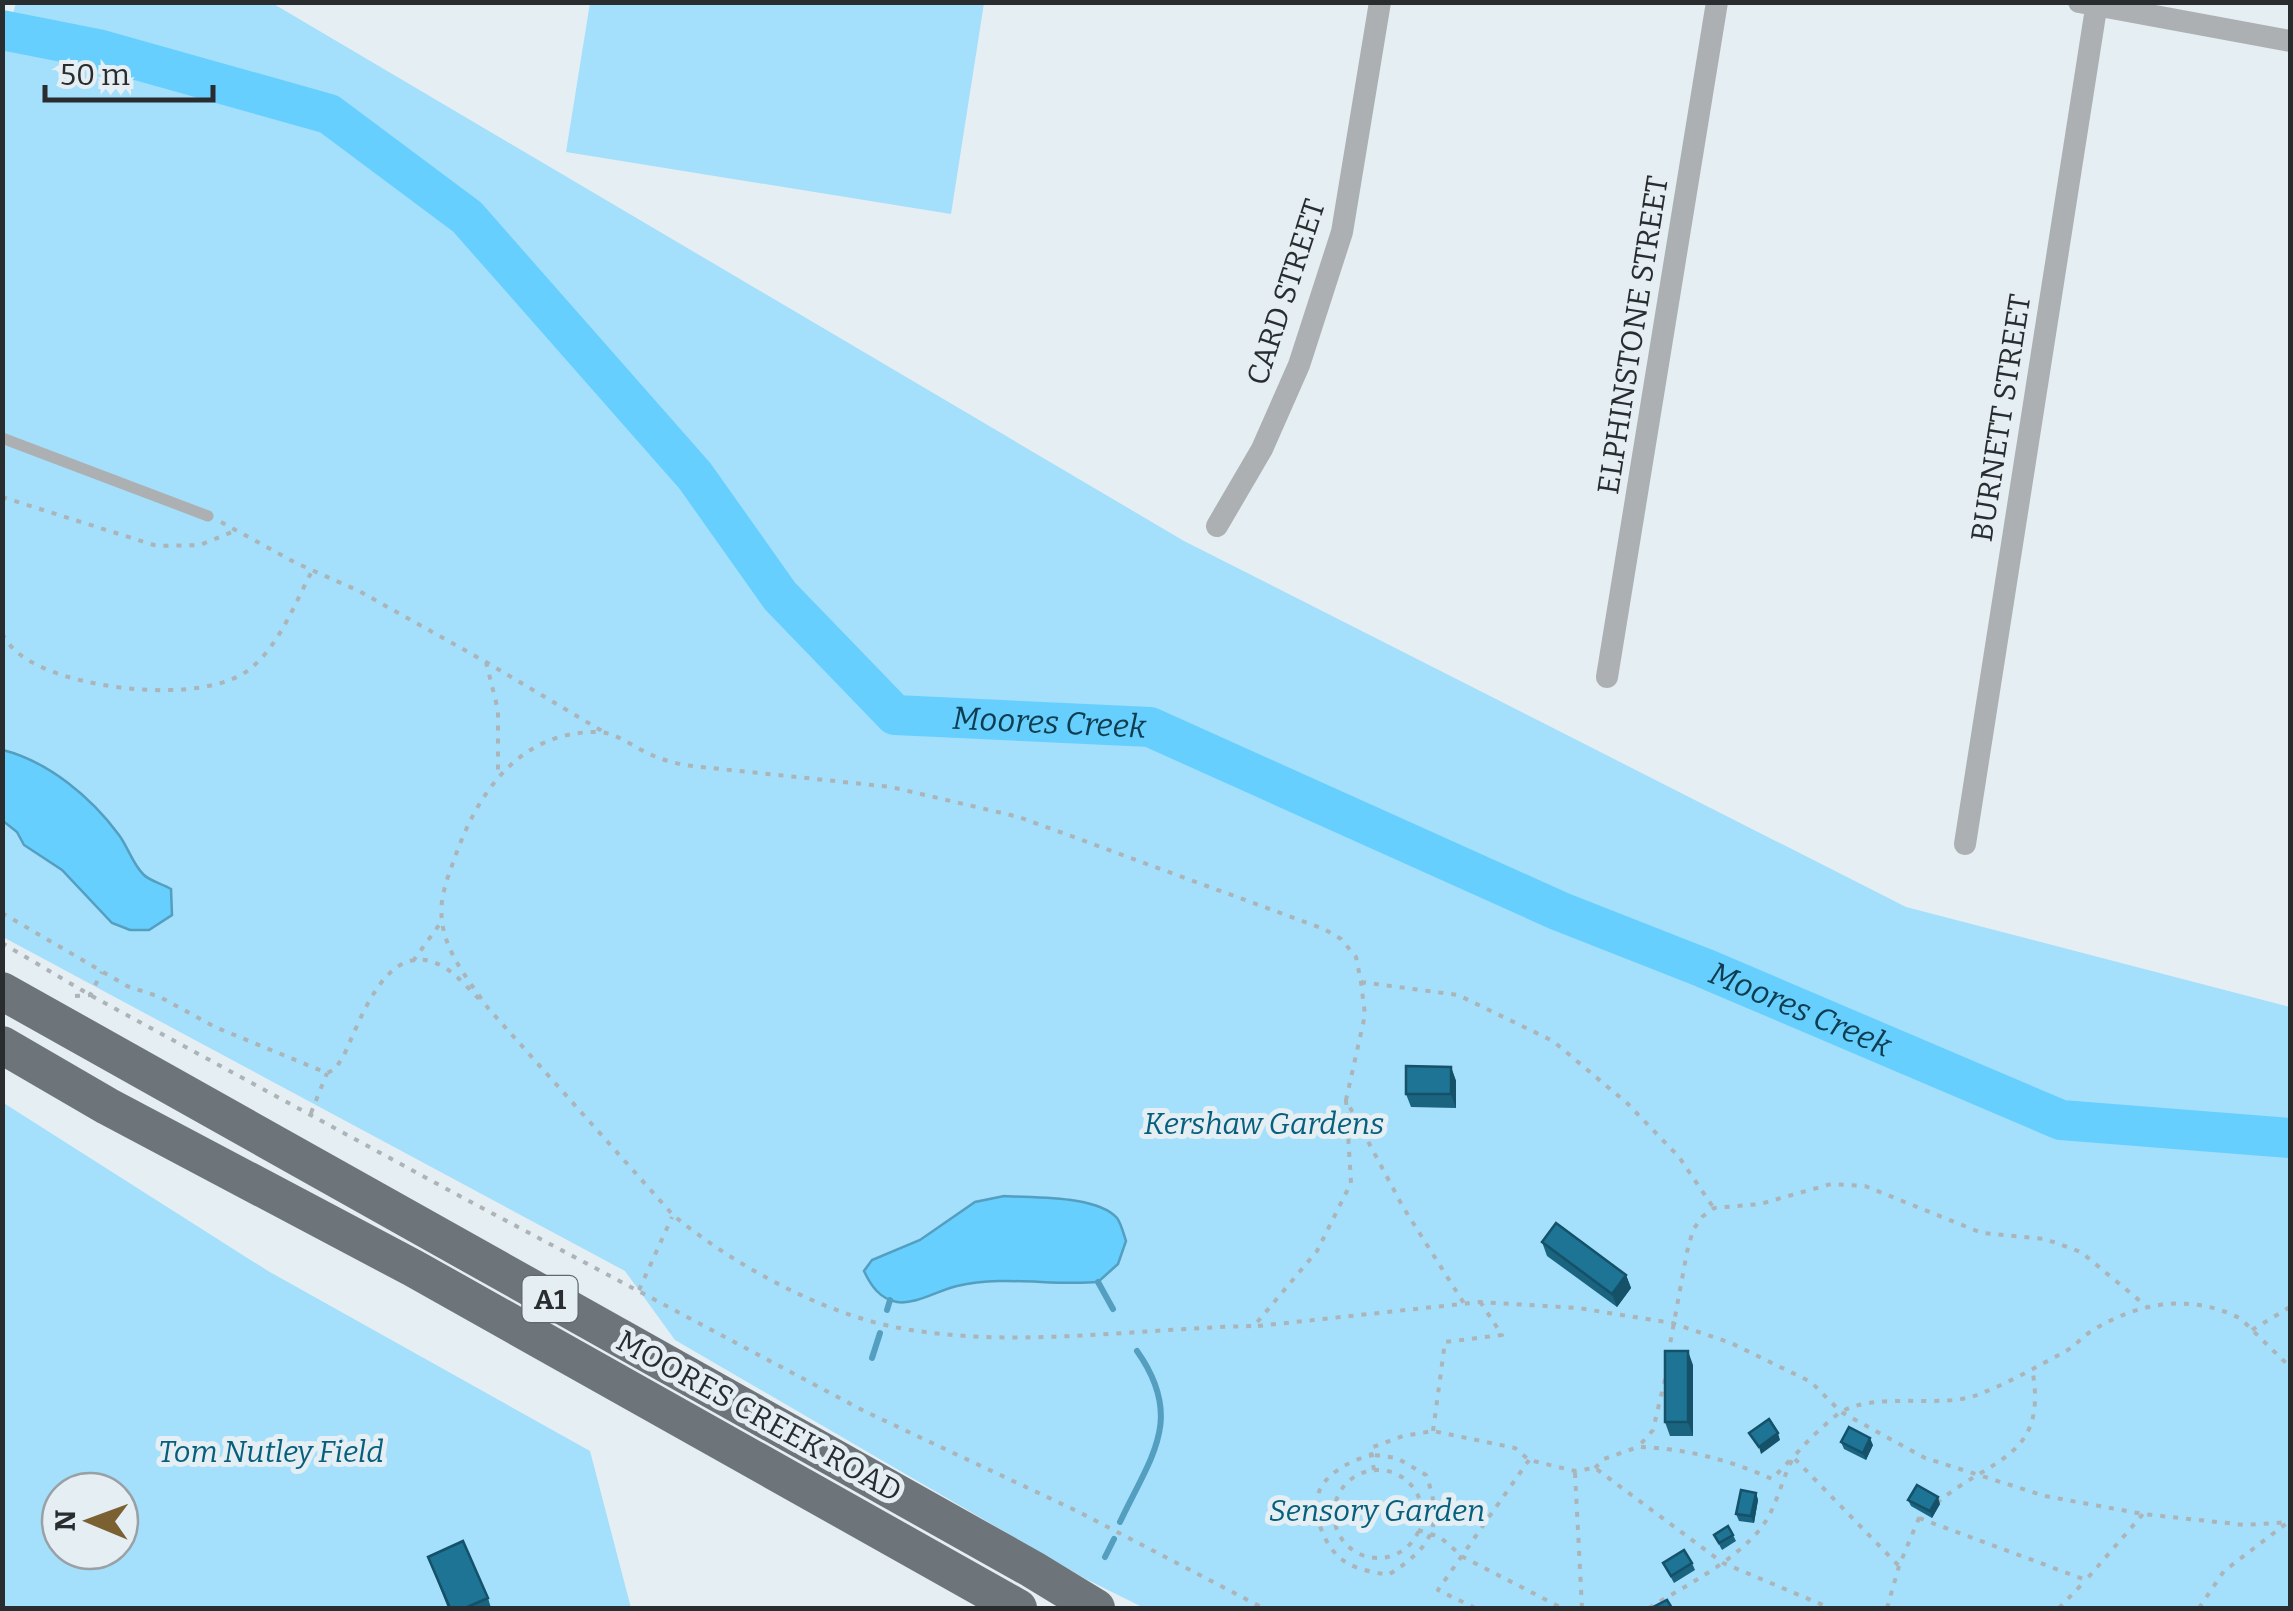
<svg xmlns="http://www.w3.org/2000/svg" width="2293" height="1611" font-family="Bitter,serif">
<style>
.green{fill:#a4dffc;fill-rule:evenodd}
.water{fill:#66cffe;stroke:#549ec0;stroke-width:2.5}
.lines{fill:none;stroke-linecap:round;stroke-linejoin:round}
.stream{stroke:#549ec0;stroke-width:6}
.river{stroke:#66cffe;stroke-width:40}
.path{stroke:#acb4b8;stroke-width:4;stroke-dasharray:5 8;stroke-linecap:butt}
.service{stroke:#acb0b2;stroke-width:11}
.minor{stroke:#acb0b2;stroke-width:22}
.trunk{stroke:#6e757a;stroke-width:38}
.wall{fill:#1a6480}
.shaded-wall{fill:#155168}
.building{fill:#1e7495;stroke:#155168;stroke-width:2.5}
.labels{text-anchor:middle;stroke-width:10;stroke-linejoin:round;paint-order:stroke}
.shield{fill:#e4eef3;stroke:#61676a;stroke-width:2.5}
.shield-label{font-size:28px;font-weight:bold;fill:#292d2f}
.street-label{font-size:30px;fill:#292d2f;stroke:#e4eef3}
.park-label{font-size:30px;font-style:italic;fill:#075f7e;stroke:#e4eef3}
.water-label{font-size:32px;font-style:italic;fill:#0f3d50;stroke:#e4eef3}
</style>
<rect width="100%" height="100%" fill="#e4eef3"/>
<path class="green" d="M 16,3 L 272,3 L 1184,541 L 1906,907 L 2290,1007 L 2290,1608 L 1144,1608 L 1086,1579 L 675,1340 L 625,1271 L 3,937 L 2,51 Z
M 590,3 L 984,3 L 951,214 L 566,152 Z
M 2,1102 L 268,1271 L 590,1451 L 631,1608 L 3,1608 ZM 60,1491 L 120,1491 L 120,1551 L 60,1551 Z"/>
<path class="water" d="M 3,750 C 49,762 91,797 119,835 C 128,847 133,865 144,875 C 150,881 163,884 171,889 L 172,915 L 149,930 L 130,930 L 112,923 L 62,870 L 24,845 L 17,832 L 3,821 Z
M 1004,1196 C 1032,1198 1097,1195 1117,1218 C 1121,1223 1124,1235 1126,1241 L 1118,1264 L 1098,1282 C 1051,1286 1004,1275 957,1286 C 939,1290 915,1305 897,1302 C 880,1299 871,1286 864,1271 L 872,1260 L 920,1240 L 975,1202 Z"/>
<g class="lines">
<path class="stream" d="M 1098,1282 L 1113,1309
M 887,1310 L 890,1300
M 872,1358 L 880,1333
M 1120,1522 C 1151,1456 1185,1419 1137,1351
M 1105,1557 L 1114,1539"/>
<path class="river" id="s1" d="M 2,30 L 98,49 L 329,114 L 467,217 L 695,476 L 780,596 L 895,715 L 1150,727 L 1559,911 L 1704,968 L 2061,1120 L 2290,1138"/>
<path class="path" d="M 2,497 L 157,546 L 200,545 L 237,530
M 221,522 L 296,563 L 359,591 L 486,662 L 602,731
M 2,634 C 7,640 11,648 17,652 C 60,690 206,707 251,668 C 280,644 295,603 312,571
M 486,662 L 498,710 L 498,774
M 2,913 L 127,986 L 160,997 L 215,1027 L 327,1073 L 335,1069 L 343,1057 C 361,1020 387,934 444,967 C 457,975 468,988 479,999
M 2,943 L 90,995 L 454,1193 L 864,1411 L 1079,1512 L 1263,1608
M 413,961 L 442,921
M 1361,982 L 1458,995 L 1553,1041 L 1628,1104 L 1679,1157 L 1713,1207
M 75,996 L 90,995 L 102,972
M 1346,1100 L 1351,1183 L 1317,1251 L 1254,1326 C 1141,1328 1024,1348 911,1330 C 830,1318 736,1267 673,1215 L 488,1008 C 470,982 445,953 442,920 C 439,900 447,879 454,860 C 477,793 519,731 598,732 C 616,732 636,749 654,756 C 663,760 673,762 683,765 L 891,787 L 1019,817 L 1324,929 L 1341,939 L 1356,957 L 1361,982 L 1365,1015 L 1346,1100 L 1403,1207 L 1465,1305
M 311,1113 L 327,1073
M 639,1290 L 672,1217
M 1258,1326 L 1480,1302 L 1578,1308 L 1672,1323 L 1731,1343 L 1811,1382 L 1841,1412 L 1925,1458 L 2045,1496 L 2143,1514 L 2245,1525 L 2290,1522
M 2252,1330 L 2290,1307
M 1668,1355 L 1687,1252 L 1693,1230 L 1702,1217 L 1714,1208 L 1760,1204 L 1831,1184 L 1865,1186 L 1982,1233 L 2045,1239 L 2081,1252 L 2146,1306
M 1665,1379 L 1653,1430 L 1638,1447 C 1684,1448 1730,1460 1772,1479 L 1793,1457 L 1899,1566
M 1433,1431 L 1445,1342 L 1502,1335 L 1481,1303
M 1375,1455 L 1397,1458 L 1426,1475 C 1445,1526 1431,1548 1388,1575 C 1374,1572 1357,1570 1344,1561 C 1325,1548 1311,1514 1319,1492 C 1325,1473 1356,1457 1375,1455 Z
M 1595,1468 L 1604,1459 L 1638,1447
M 1374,1470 L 1370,1448 L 1403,1436 L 1433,1431 L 1515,1448 L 1529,1460 L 1575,1471 L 1595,1468 L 1723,1563 L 1830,1608
M1334 1514a44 44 0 1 1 88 0a44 44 0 1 1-88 0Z
M 1575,1473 L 1582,1608
M 1937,1503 C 1991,1457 2049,1459 2032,1368
M 1919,1518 L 2086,1580 L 2143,1514
M 1418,1530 L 1440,1537 L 1463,1557 L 1562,1608
M 1475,1608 L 1438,1590 L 1529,1460
M 1649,1608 C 1685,1586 1726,1566 1755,1535 C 1776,1513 1779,1486 1792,1460 C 1797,1450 1831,1418 1841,1412 C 1878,1391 1940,1409 1977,1395 C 2007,1384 2038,1366 2066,1351 C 2075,1346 2081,1338 2090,1332 C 2136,1303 2190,1292 2241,1319 L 2290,1367
M 1887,1608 L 1899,1566 L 1919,1518 L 1926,1512
M 2059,1608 L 2086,1580
M 2199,1608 L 2224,1571 L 2287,1523"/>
<path class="service" d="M 2,438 L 208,516"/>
<path class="minor" d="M 2079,2 L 2290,41
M 1217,526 L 1262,449 L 1299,365 L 1342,232 L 1380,2
M 1607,677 L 1717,2
M 1965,844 L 2097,2"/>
<path class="trunk" d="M 2,991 L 1032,1569 L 1096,1608
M 2,1045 L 107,1106 L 413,1268 L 1018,1608"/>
</g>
<path class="wall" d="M 1451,1067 L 1456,1081 L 1456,1108 L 1411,1107 L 1406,1094 Z
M 1542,1242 L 1626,1275 L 1631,1288 L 1617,1307 L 1547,1256 Z
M 1693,1365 L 1693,1436 L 1670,1436 L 1665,1422 Z
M 1841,1442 L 1873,1445 L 1866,1460 L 1844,1449 Z
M 1756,1493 L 1758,1500 L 1754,1523 L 1739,1521 L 1736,1514 Z
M 1908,1500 L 1940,1504 L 1932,1518 L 1911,1506 Z
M 1714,1535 L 1733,1535 L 1736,1541 L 1722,1550 Z
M 428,1557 L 488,1598 L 491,1608 L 448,1608 Z
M 1663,1563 L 1692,1563 L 1695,1570 L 1674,1583 Z"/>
<path class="shaded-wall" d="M 1451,1067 L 1456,1081 L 1456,1108 L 1451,1094 Z
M 1626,1275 L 1631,1288 L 1617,1307 L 1612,1294 Z
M 1688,1351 L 1693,1365 L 1693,1436 L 1688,1422 Z
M 1778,1433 L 1780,1440 L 1761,1454 L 1759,1447 Z
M 1870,1438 L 1873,1445 L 1866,1460 L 1863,1453 Z
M 1756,1493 L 1758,1500 L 1754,1523 L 1751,1516 Z
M 1938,1497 L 1940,1504 L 1932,1518 L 1930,1511 Z"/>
<path class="building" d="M 1406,1066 L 1451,1067 L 1451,1094 L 1406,1094 Z
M 1556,1223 L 1626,1275 L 1612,1294 L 1542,1242 Z
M 1665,1351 L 1688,1351 L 1688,1422 L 1665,1422 Z
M 1769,1419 L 1778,1433 L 1759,1447 L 1749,1433 Z
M 1849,1427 L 1870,1438 L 1863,1453 L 1841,1442 Z
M 1917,1485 L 1938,1497 L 1930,1511 L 1908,1500 Z
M 1741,1490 L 1756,1493 L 1751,1516 L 1736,1514 Z
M 1728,1526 L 1733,1535 L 1719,1543 L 1714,1535 Z
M 463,1541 L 488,1598 L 465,1608 L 450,1608 L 428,1557 Z
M 1684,1550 L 1692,1563 L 1671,1576 L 1663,1563 Z
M 1667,1600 L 1672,1608 L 1651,1608 Z"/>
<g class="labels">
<rect class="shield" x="522.5" y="1276" width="55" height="46" rx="8"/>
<g class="shield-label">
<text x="550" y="1309">A1</text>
</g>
<g class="street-label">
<text transform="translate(1286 292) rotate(-72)" y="10">CARD STREET</text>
<text transform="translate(1633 335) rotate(-81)" y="10">ELPHINSTONE STREET</text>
<text transform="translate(2001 418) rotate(-81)" y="10">BURNETT STREET</text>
<text transform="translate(759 1416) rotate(29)" y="10">MOORES CREEK ROAD</text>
</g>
<g class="park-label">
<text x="1264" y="1134">Kershaw Gardens</text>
<text x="271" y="1462">Tom Nutley Field</text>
<text x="1377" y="1521">Sensory Garden</text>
</g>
<g class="water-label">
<text dy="11" stroke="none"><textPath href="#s1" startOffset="1322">Moores Creek</textPath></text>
<text dy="11" stroke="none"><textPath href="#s1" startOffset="2132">Moores Creek</textPath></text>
</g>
</g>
<rect width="2293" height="1611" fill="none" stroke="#292d2f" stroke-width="10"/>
<g transform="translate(90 1521) rotate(271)"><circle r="48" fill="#e4eef3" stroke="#99a1a5" stroke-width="2.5"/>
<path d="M0-8L18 38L0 25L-18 38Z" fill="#7b6132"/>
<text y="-15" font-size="28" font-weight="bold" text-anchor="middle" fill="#292d2f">N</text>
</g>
<path d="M45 85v15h168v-15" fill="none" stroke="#292d2f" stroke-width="5"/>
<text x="60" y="85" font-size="30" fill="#292d2f" stroke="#e4eef3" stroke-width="8" paint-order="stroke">50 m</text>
</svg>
